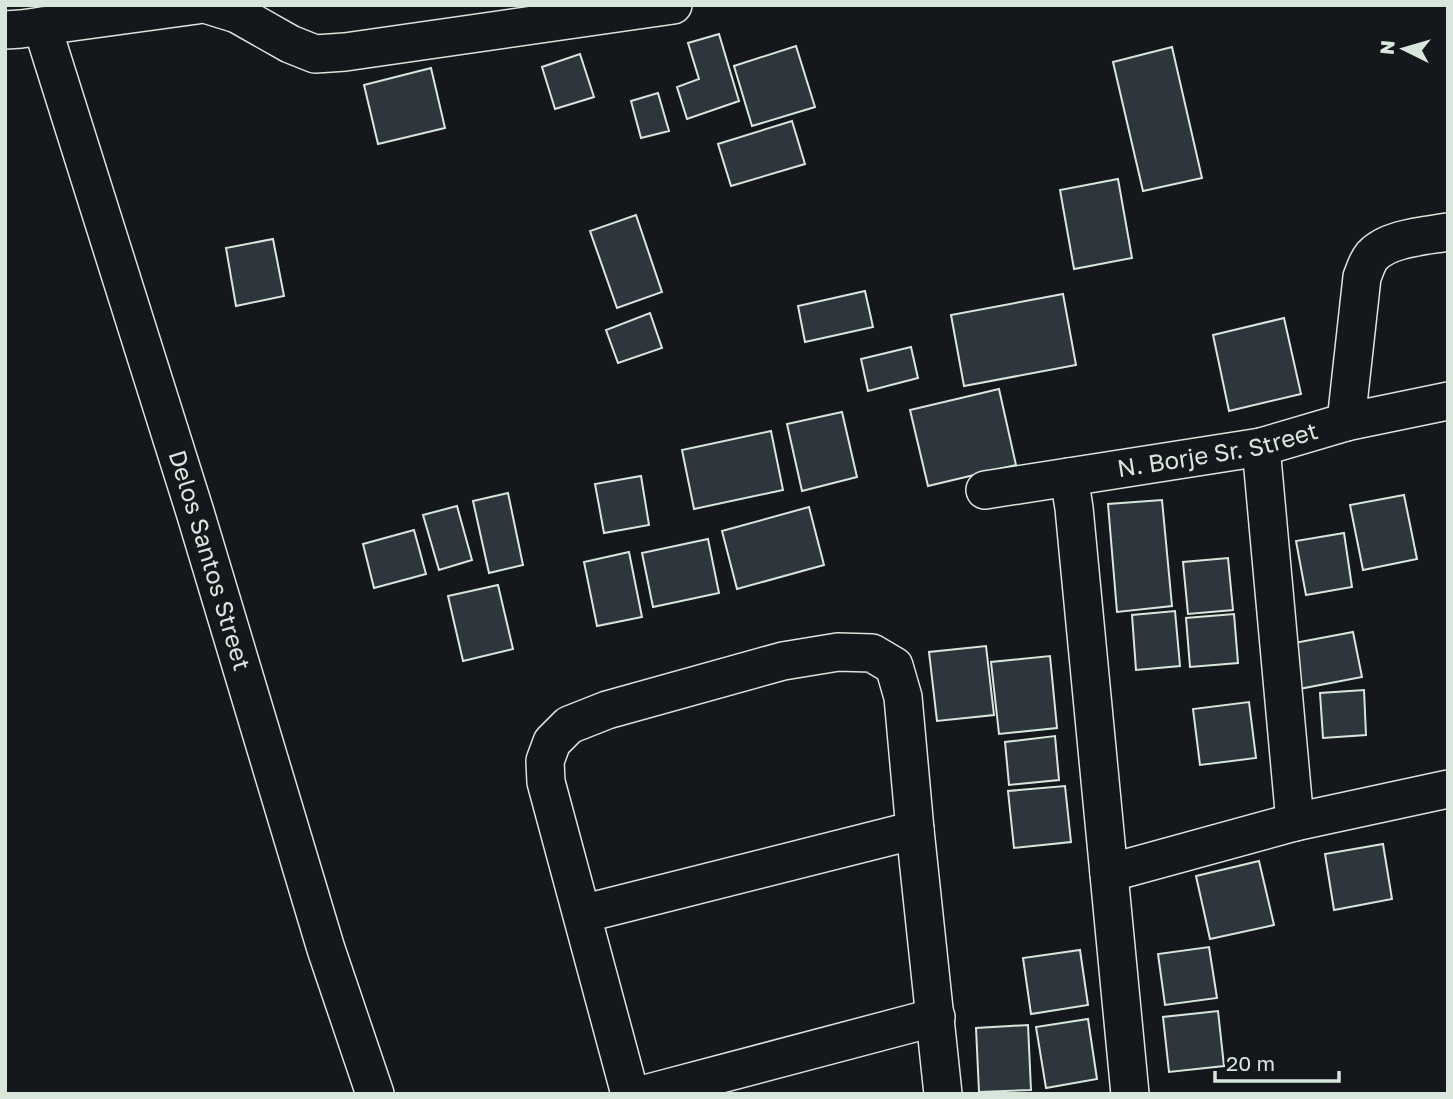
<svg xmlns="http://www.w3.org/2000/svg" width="1453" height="1099" font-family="'Golos Text',sans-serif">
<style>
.building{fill:#2c363c;stroke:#d8e6dc;stroke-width:2}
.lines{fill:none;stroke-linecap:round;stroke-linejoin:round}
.minor-casing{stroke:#d8e6dc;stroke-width:40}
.minor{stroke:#14181c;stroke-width:37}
.labels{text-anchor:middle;stroke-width:5;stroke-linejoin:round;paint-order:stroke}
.street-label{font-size:24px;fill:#d8e6dc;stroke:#14181c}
</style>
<rect width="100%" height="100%" fill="#14181c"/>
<path class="building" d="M 719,34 L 739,101 L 687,119 L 677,87 L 699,79 L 688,43 Z
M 796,46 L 815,107 L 752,126 L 734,66 Z
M 1172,47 L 1202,178 L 1143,191 L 1113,62 Z
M 580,54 L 594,97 L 555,109 L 542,67 Z
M 431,68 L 445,128 L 378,144 L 364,85 Z
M 658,93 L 669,131 L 641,138 L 631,101 Z
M 792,121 L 805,164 L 731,186 L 718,144 Z
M 1118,179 L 1132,258 L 1074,269 L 1060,190 Z
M 636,215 L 662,292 L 617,308 L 590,231 Z
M 273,239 L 284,296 L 236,306 L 226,248 Z
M 865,291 L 873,327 L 805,342 L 798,306 Z
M 1063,294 L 1076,365 L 964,386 L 951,315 Z
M 650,313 L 662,348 L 618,363 L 606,330 Z
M 1284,318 L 1301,394 L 1229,411 L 1213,335 Z
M 911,347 L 918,378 L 868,391 L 861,359 Z
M 999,389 L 1016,465 L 928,486 L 910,410 Z
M 842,412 L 857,477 L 802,491 L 787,424 Z
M 771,431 L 783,490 L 694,509 L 682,450 Z
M 641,476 L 649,525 L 604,533 L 595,484 Z
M 508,493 L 523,565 L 489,573 L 473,501 Z
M 1404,495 L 1417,559 L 1363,570 L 1350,505 Z
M 1162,500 L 1172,606 L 1117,612 L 1108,504 Z
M 457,506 L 472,560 L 439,570 L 423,515 Z
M 809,507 L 824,565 L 737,589 L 722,531 Z
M 414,530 L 426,574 L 374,588 L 363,544 Z
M 1344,533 L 1352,587 L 1306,595 L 1296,541 Z
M 708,539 L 719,593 L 653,607 L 642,553 Z
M 629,552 L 642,617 L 597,626 L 584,562 Z
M 1228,558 L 1233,610 L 1188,614 L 1183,562 Z
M 498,585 L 513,649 L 463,661 L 448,596 Z
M 1175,611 L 1180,666 L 1136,670 L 1132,615 Z
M 1234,614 L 1238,663 L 1190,667 L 1186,618 Z
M 1353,632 L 1362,677 L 1299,689 L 1289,644 Z
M 986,646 L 994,715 L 937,721 L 929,652 Z
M 1050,656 L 1057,728 L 999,734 L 991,662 Z
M 1364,690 L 1366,735 L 1323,738 L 1320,693 Z
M 1249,702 L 1256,758 L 1200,765 L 1193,709 Z
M 1055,736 L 1059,780 L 1009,785 L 1005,742 Z
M 1065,786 L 1071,842 L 1014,848 L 1008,791 Z
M 1383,844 L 1392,899 L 1334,910 L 1325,854 Z
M 1259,861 L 1274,925 L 1210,939 L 1196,876 Z
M 1209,947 L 1217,998 L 1165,1005 L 1158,954 Z
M 1080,950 L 1088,1005 L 1031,1014 L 1023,958 Z
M 1218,1011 L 1224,1066 L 1169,1072 L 1163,1017 Z
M 1088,1019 L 1097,1079 L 1046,1088 L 1036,1027 Z
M 1028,1025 L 1031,1090 L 979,1092 L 976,1028 Z"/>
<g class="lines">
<defs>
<g id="minor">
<path d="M 208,5 L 237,14 L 290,44 L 315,54 L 345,52 L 673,5"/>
<path id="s1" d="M 42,26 L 195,512 L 326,949 L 375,1094"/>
<path d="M 5,30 L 21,29 L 197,5"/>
<path d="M 1346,422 L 1362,277 C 1365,270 1367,262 1372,256 C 1388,238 1425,236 1448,232"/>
<path d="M 1261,447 L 1295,822"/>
<path d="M 1069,477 L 1074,508 L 1130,1094"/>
<path id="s2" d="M 985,490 L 1261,447 L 1346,422 L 1448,401"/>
<path d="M 1109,873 L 1295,822 L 1448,789"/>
<path d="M 582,914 L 915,830"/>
<path d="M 630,1094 L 546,782 L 545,761 L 552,742 L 569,725 L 607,710 L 783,661 L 838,652 L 872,653 L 894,666 L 903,697 L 915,830 L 943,1094"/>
<path d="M 645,1094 L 936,1017"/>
</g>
</defs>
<use href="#minor" class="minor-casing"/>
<use href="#minor" class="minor"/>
</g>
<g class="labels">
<g class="street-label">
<text dy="8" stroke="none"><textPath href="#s2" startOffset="236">N. Borje Sr. Street</textPath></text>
<text dy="8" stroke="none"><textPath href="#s1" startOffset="560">Delos Santos Street</textPath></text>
</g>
</g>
<rect width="1453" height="1099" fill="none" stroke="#d8e6dc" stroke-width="14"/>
<g transform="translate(1404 49) rotate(275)" stroke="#14181c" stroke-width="5" paint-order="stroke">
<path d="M0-5L12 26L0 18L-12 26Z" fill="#d8e6dc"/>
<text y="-10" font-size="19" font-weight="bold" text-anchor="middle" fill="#d8e6dc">N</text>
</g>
<path d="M1215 1071v10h124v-10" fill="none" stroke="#d8e6dc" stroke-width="3.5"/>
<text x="1226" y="1071" font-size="21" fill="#d8e6dc" stroke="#14181c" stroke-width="5" paint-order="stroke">20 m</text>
</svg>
